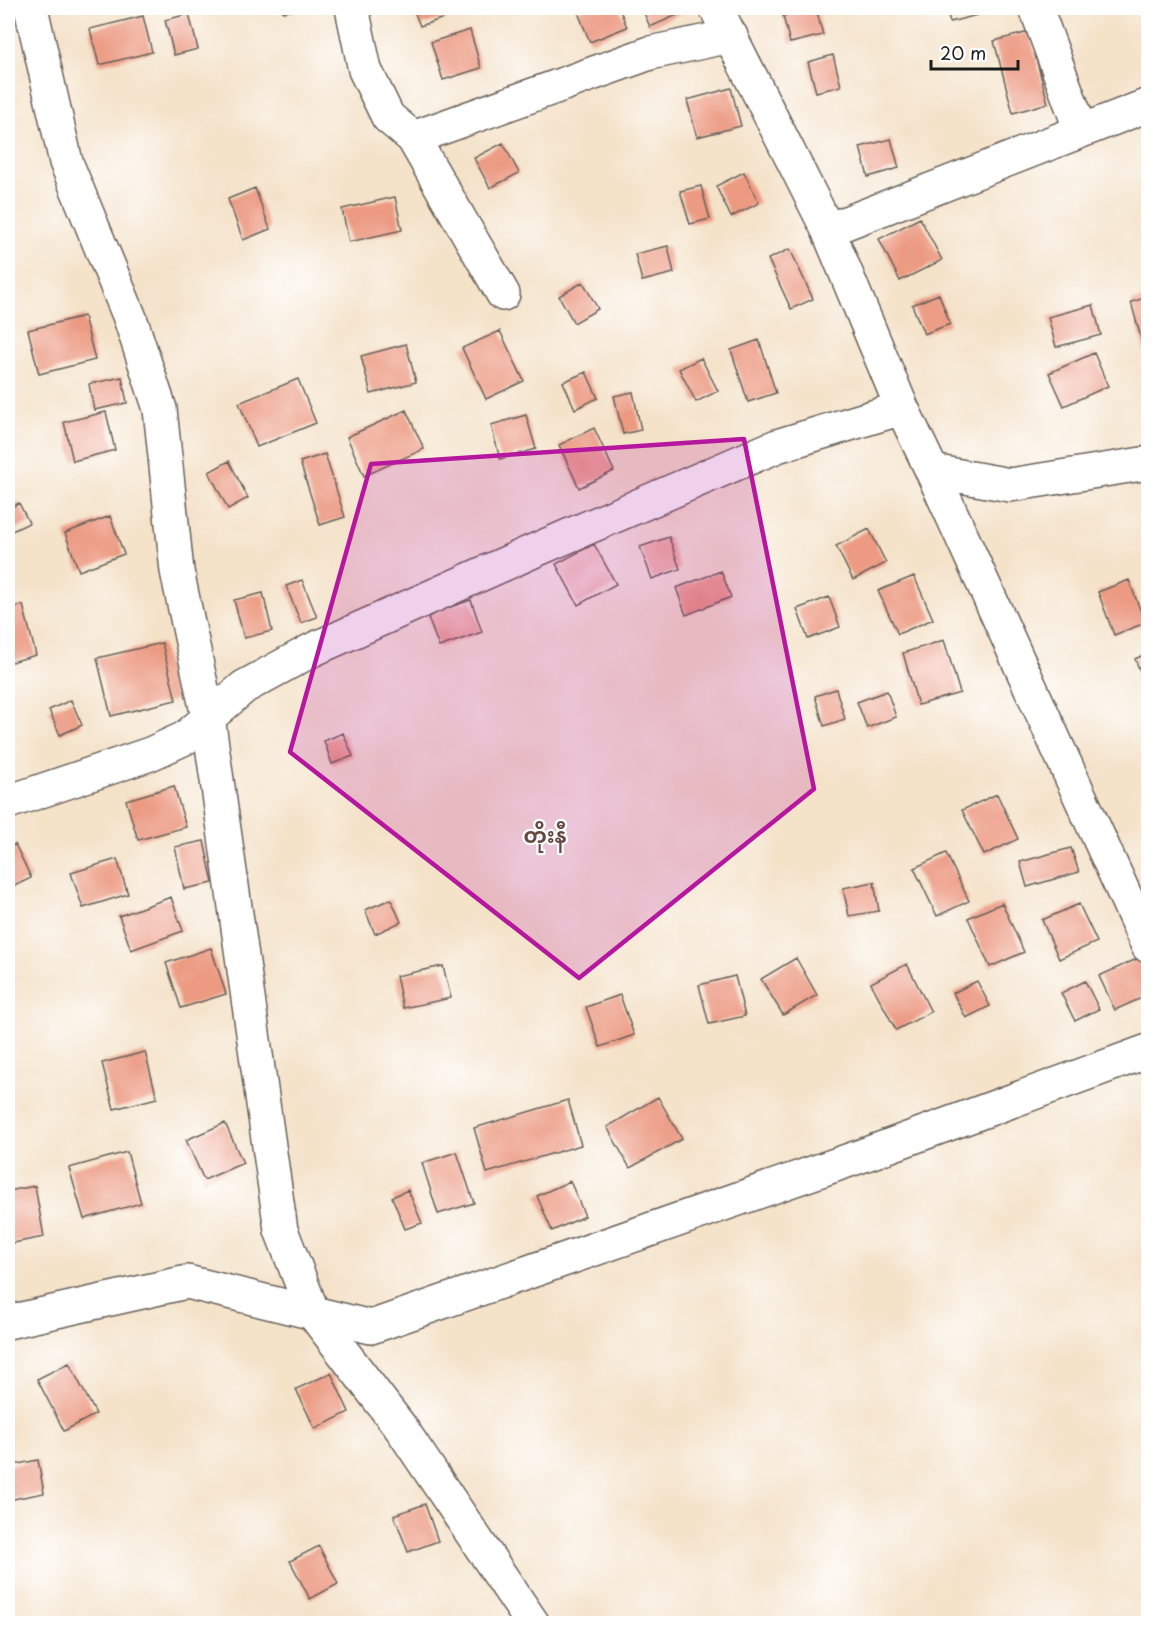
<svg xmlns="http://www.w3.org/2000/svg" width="1156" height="1631" font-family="'Playpen Sans','Noto Sans Myanmar',sans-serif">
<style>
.building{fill:#ec9a82}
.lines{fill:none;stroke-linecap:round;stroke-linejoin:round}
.minor-casing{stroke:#686159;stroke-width:36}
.minor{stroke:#fff;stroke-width:33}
.marked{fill:#b5179e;fill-opacity:0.2;stroke:#b5179e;stroke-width:4.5;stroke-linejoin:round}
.labels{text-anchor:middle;stroke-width:4.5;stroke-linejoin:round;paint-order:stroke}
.quarter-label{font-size:21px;font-weight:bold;fill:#654840;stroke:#fff}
</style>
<rect width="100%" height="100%" fill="#fff"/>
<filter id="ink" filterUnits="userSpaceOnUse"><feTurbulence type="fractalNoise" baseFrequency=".0167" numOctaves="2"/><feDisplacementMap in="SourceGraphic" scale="12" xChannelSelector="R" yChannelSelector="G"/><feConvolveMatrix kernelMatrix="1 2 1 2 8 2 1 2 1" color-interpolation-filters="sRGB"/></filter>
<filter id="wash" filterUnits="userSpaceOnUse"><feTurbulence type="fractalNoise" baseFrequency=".008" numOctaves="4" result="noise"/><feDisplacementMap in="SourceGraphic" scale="24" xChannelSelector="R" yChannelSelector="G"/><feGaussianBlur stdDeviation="1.35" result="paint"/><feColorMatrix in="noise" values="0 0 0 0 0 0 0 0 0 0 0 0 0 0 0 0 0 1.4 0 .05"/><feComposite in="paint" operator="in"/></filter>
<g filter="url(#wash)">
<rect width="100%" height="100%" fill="#f4e2c9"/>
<g id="blocks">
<path class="building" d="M 282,8 L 302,8 L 302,9 L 283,12 Z
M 413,8 L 457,8 L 459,13 L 420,26 Z
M 583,8 L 619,8 L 627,27 L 590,42 L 577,10 Z
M 642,8 L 693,8 L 650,27 Z
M 816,8 L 823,35 L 790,43 L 783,16 Z
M 946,8 L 997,8 L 997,10 L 950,22 Z
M 189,14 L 198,49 L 174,55 L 165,20 Z
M 143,16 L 152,52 L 99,65 L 90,29 Z
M 470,30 L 481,68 L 443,80 L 431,42 Z
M 1029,32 L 1048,103 L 1013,113 L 994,41 Z
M 833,55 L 841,86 L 816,92 L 808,62 Z
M 731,88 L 741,126 L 697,137 L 687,100 Z
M 891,139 L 899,168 L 868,177 L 860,147 Z
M 503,143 L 519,173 L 490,188 L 474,158 Z
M 744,172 L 759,203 L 731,217 L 716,186 Z
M 701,186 L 710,219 L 690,224 L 680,191 Z
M 255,188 L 270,229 L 243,240 L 228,199 Z
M 395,197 L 402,230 L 349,242 L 342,209 Z
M 920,218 L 942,260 L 900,281 L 879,239 Z
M 668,246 L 674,273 L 642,281 L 635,254 Z
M 790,249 L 813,299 L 791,309 L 768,259 Z
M 583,282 L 598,309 L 574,323 L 559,296 Z
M 939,294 L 950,324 L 924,334 L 912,305 Z
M 1148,297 L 1148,364 L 1131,302 Z
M 1093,305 L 1101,335 L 1056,347 L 1048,317 Z
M 84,316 L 95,360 L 39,374 L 28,330 Z
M 500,331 L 524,381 L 486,399 L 462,348 Z
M 759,340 L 776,393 L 748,402 L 731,350 Z
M 406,344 L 416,382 L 371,394 L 361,356 Z
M 1094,353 L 1108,386 L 1064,406 L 1049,373 Z
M 701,358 L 718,391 L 696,402 L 679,369 Z
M 586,372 L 598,398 L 575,409 L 563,382 Z
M 122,377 L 127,403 L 94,410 L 89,384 Z
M 298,379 L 316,423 L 257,447 L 239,403 Z
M 633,392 L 641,430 L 623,434 L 614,396 Z
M 406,410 L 424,449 L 364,476 L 347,437 Z
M 106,412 L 115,450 L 73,461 L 64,422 Z
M 526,415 L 536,449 L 500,459 L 491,425 Z
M 594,428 L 614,471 L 579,488 L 559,445 Z
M 325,454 L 345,517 L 320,525 L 300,462 Z
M 229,461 L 248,498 L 228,509 L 209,472 Z
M 19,503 L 29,523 L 8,533 L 8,509 Z
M 110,516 L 124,554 L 79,571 L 65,533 Z
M 869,529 L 886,563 L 853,580 L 836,546 Z
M 669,537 L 680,569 L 652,579 L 640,547 Z
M 594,544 L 616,584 L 578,605 L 556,564 Z
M 721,571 L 731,597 L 686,615 L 676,588 Z
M 914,576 L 933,619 L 898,634 L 878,591 Z
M 302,580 L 317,617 L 301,623 L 286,586 Z
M 1129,580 L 1145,623 L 1114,635 L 1098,592 Z
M 263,593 L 272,631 L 244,638 L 234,600 Z
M 829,597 L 840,627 L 808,639 L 797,609 Z
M 471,600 L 482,632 L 439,647 L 427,615 Z
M 23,605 L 36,655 L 8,663 L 8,609 Z
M 944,640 L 960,693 L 918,705 L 903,653 Z
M 162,643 L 176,700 L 111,716 L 97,658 Z
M 1148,653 L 1148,690 L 1135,659 Z
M 836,689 L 845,719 L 824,726 L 815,696 Z
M 887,691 L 896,717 L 867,728 L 857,702 Z
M 71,700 L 82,725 L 60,735 L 49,710 Z
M 343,733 L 353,756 L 332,764 L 324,741 Z
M 174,786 L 186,827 L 138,840 L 126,800 Z
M 997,794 L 1018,839 L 984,855 L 962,810 Z
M 204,841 L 213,883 L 184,889 L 175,847 Z
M 15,844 L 31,878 L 8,889 L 8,848 Z
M 1071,848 L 1079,872 L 1027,887 L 1020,862 Z
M 946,853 L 969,901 L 937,916 L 914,868 Z
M 117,859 L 128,894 L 83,908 L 71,873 Z
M 874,882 L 879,911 L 849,916 L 843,888 Z
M 171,897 L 183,931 L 131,950 L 119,916 Z
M 391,899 L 401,922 L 375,934 L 365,910 Z
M 1002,903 L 1024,952 L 990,967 L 968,918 Z
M 1079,904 L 1097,942 L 1059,959 L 1042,920 Z
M 211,948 L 226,994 L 181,1008 L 166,963 Z
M 1141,957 L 1148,973 L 1148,995 L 1115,1010 L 1099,976 Z
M 796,958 L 817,995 L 783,1015 L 761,979 Z
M 907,964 L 931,1012 L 896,1030 L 871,983 Z
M 443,966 L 451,998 L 403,1008 L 396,976 Z
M 735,976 L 745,1016 L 709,1024 L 699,985 Z
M 977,981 L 990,1006 L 966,1018 L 953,993 Z
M 1085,981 L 1099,1009 L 1075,1021 L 1061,993 Z
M 620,995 L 634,1035 L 600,1047 L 586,1007 Z
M 145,1052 L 157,1098 L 114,1109 L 102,1063 Z
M 658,1097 L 682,1139 L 630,1168 L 607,1127 Z
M 568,1100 L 581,1145 L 487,1173 L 474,1128 Z
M 225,1123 L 243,1163 L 204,1180 L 186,1140 Z
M 127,1152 L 141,1203 L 84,1219 L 69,1168 Z
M 457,1152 L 474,1203 L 438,1214 L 422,1163 Z
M 570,1181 L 585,1216 L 552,1231 L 537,1196 Z
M 35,1186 L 44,1237 L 8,1244 L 8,1191 Z
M 408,1190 L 422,1223 L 405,1229 L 392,1197 Z
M 69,1363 L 96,1414 L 64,1431 L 37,1379 Z
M 331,1373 L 349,1412 L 315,1429 L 296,1389 Z
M 38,1460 L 44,1493 L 8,1500 L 8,1466 Z
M 425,1504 L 438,1541 L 408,1552 L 394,1515 Z
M 319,1546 L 338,1584 L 310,1599 L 290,1561 Z"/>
</g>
</g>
<g filter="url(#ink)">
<use href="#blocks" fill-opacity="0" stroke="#686159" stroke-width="1.5"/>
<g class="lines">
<defs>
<path id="minor" d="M 31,8 L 66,162 L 130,318 L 160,409 L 177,571 L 208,717 L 281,1230 L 313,1313 L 401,1428 L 533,1624
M 352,8 L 365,70 L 388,117 L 413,138 L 503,294
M 716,8 L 828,230 L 902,408 L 932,471 L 1148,946
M 1036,8 L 1081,131
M 413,138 L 650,53 L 731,36
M 828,230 L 1148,105
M 932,471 L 1010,485 L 1148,463
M 8,802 L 150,754 L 185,738 L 244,687 L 312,650 L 531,552 L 777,446 L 902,408
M 8,1322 L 187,1282 L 371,1327 L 861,1156 L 1148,1051"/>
</defs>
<use href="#minor" class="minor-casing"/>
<use href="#minor" class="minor"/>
</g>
</g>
<path class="marked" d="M 744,439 L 814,789 L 579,978 L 290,752 L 371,464 Z"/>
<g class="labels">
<g class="quarter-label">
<text x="545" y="843">တိုးနီ</text>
</g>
</g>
<rect width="1156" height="1631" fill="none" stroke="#fff" stroke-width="30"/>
<path d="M931 60v9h87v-9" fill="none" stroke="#1c1c1c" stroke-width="3"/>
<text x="940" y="60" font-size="18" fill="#1c1c1c" stroke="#ffffff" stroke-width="4.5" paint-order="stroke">20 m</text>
</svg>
